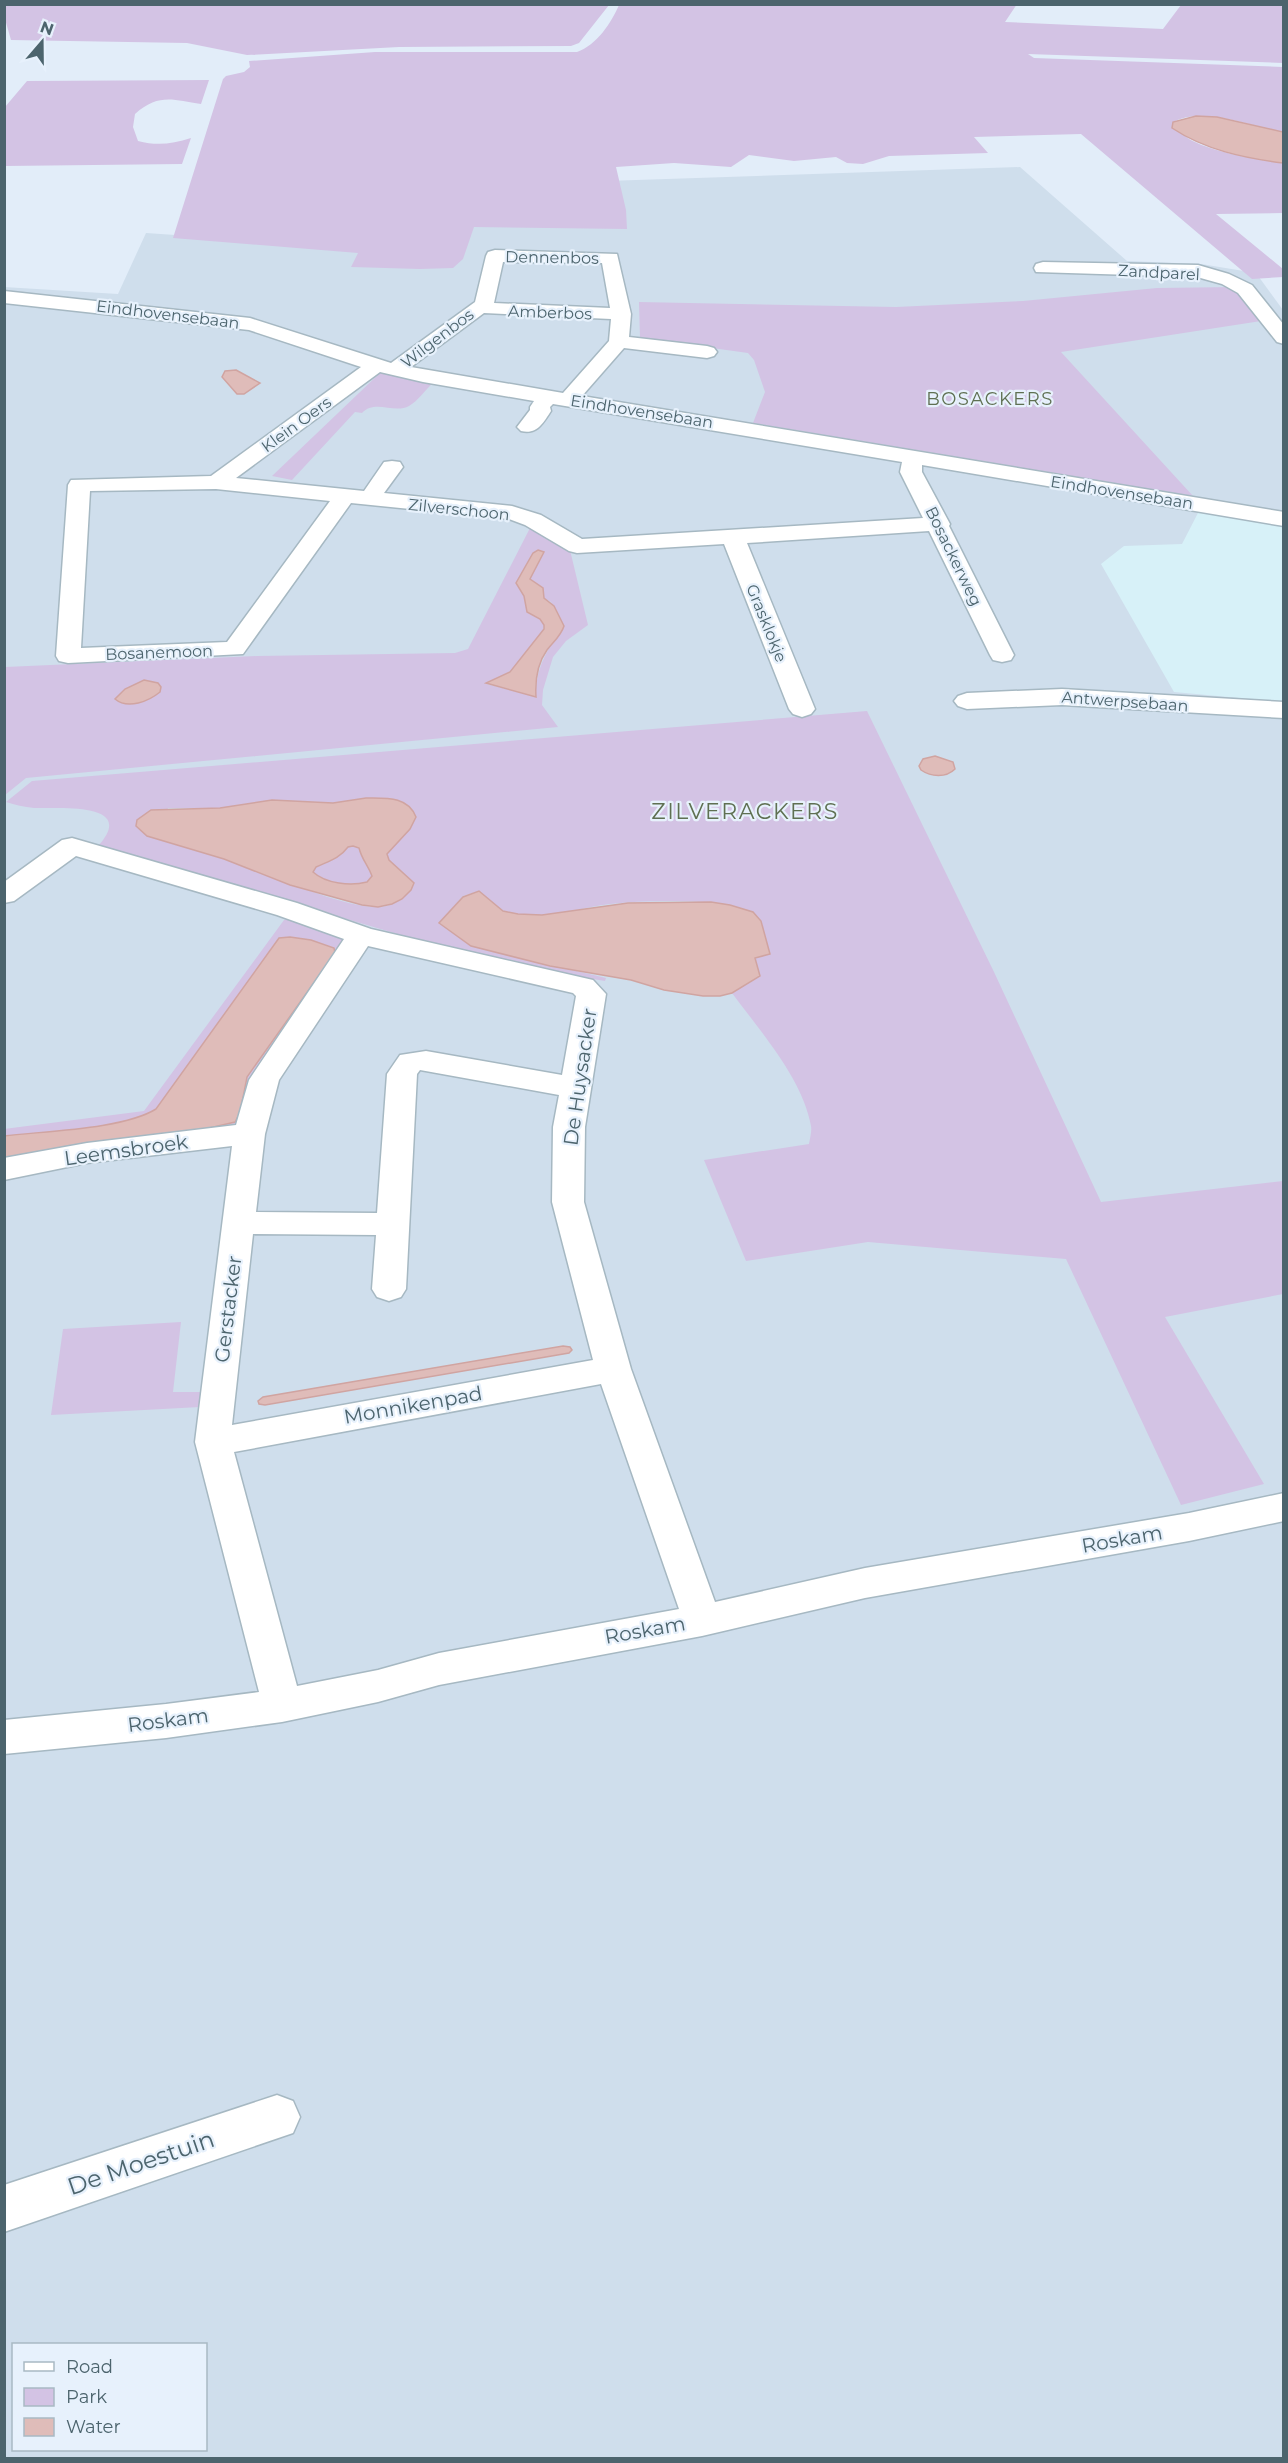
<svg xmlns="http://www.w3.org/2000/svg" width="1288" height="2463" font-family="Montserrat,sans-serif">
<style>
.residential{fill:#cfdeec;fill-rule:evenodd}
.commercial{fill:#d7f1f8}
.green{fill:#d3c3e4;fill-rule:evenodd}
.water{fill:#dfbcb9;stroke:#d0a4a1;stroke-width:1.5;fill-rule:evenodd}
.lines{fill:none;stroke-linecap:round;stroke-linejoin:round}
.minor-casing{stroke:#a6b8c2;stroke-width:3}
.minor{fill:#fff;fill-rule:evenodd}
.labels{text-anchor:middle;stroke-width:4.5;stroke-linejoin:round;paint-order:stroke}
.far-street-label{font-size:16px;fill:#4c646d;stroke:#e7f1fc}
.far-neighbourhood-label{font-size:18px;letter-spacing:1.5px;fill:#5f7052;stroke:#e7f1fc}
.street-label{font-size:20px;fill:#4c646d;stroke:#e7f1fc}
.quarter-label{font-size:22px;letter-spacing:1.5px;fill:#5f7052;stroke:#e7f1fc}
.near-street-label{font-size:24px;fill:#4c646d;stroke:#e7f1fc}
</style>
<rect width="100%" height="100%" fill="#e2edf9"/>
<path class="residential" d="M 1020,167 L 1127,261 L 1201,264 L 1256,273 L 1283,310 L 1283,2458 L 5,2458 L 4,287 L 118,294 L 146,233 L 367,248 L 453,219 L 606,181 ZM 14,2344 L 206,2344 L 206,2450 L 14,2450 Z"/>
<path class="commercial" d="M 1199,511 L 1283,524 L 1283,702 L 1174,692 L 1101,564 L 1124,546 L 1182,544 Z"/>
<path class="green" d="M 1017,4 L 1005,22 L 1163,29 L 1181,5 L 1278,4 L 1283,7 L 1283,63 L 1028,54 L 1034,58 L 1283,67 L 1283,132 C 1251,127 1204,106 1173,122 C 1177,126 1180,133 1185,136 C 1203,151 1260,160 1283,163 L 1283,213 L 1216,214 L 1283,269 L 1283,277 L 1252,279 L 1081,134 L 974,137 L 988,153 L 889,156 L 863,164 L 847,163 L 836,157 L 794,161 L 749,155 L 731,167 L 674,163 L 616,167 L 626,210 L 627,229 L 474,227 L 463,259 L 453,268 L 420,269 L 351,267 L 358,253 L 173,238 L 223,79 L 226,76 L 244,72 L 250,67 L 249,61 L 375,52 L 577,52 C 597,45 611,23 619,5 Z
M 4,5 L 5,4 L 609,5 L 579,43 L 571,46 L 399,47 L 247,55 L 187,43 L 11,40 L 5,19 Z
M 209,80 L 201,104 C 173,100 159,93 135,114 L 133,127 L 138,141 C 157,146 172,144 191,138 L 182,164 L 5,166 L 5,107 L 27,81 Z
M 1235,287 L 1261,321 L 1061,352 L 1193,496 L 753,423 L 765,392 L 754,360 L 748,353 L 640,338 L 639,302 L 896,307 L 1023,301 L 1157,288 Z
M 381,372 L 434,382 C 426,389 418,401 409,406 C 394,414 375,399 362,413 L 355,412 L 292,480 L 272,476 Z
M 530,528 L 570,550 L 588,625 L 566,641 L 553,657 L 543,690 L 542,705 L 558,727 L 26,778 L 5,795 L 5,667 L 257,656 L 455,653 L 468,649 ZM 543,554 L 530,579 L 538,585 L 544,598 L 551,602 L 563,626 C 548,649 535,668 536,697 L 487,684 L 510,672 L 542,634 L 544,625 L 540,619 L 527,611 L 524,596 L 516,583 Z
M 867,711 L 994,972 L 1101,1202 L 1283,1181 L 1283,1294 L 1165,1317 L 1264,1484 L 1181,1505 L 1066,1259 L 868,1242 L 746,1261 L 704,1160 L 809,1144 C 810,1138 812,1131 811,1126 C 803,1079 760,1031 732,993 L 759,976 L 755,958 L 763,956 L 730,905 C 694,900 647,900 610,904 C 576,908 538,923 504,911 C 494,908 486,898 479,891 L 463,896 L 439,923 L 471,946 L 606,978 L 605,981 L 593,979 L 446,951 L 411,938 L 98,846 C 139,801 56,809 34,808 C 24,807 15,805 6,802 L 32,781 ZM 272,800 L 333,803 L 347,801 L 391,849 L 387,854 L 389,860 L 414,883 C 408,897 393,907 378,907 C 349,908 291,884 264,873 C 229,860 195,849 159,840 L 168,808 L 221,808 Z
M 352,846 L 359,848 L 372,876 L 367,882 C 351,886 326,884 313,872 L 316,867 C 329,861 339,859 348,847 Z
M 290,918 L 346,938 L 246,1126 L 188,1133 L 235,1122 L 240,1113 L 247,1077 L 334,948 L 311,940 L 285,937 L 156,1109 C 123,1129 45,1131 5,1136 L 4,1129 L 144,1111 L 284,920 Z
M 181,1322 L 173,1392 L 204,1392 L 200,1407 L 51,1415 L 63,1329 Z"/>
<path class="water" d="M 1196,116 L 1217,117 L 1283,132 L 1283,163 C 1244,158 1205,150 1172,128 L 1173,122 Z
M 236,370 L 260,383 L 244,394 L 237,394 L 222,377 L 225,371 Z
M 538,550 L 544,552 L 530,579 L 543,588 L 544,598 L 554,606 L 564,626 C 561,636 553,642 547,650 C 537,664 535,681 536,697 L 486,683 L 510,672 L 544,629 L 544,625 L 540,619 L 527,612 L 524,596 L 516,583 L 533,553 Z
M 144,680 L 158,683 L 161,687 L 160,692 C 149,701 128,710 115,699 L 125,689 Z
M 935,756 L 953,762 L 955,769 C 946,778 931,777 921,770 L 919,766 L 923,759 Z
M 366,798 C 386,798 408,796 416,817 L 410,829 L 387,854 L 389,860 L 414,883 L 411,890 L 402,899 L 392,904 L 378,907 L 362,905 L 290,885 L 224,859 L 147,836 L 136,826 L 137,820 L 151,810 L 220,808 L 272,800 L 333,803 ZM 353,846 L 359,848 C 362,860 368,865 372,876 L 367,882 C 351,886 326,884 313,872 L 316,867 C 329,861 339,859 348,847 Z
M 479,891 L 503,911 L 518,914 L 542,915 L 628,903 L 711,902 L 730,905 L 753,912 L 761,921 L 770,954 L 755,958 L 760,976 L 732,993 L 720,996 L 703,996 L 664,990 L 631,980 L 550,966 L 471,946 L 439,923 L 463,897 Z
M 290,937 L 311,940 L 334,948 L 335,953 L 247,1077 L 240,1113 L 235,1122 L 188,1133 L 5,1161 L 4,1136 C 45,1131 124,1129 156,1109 L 279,938 Z
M 563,1346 L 570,1347 L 572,1350 L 569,1353 L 265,1405 L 259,1404 L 258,1401 L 263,1397 Z"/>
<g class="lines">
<defs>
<path id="minor" d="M 495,250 L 617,254 L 631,314 L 629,337 L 707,346 L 714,348 L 717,352 L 714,356 L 707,358 L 624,348 L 582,396 L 1284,512 L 1284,526 L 922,465 L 922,472 L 950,524 L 949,526 L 1014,655 L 1011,660 L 1002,662 L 993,660 L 990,655 L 929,531 L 747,543 L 815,709 L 811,714 L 802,717 L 793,714 L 789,709 L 724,544 L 577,553 L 569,551 L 525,525 L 509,519 L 351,503 L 243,654 L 68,663 L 59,661 L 56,656 L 68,485 L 71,480 L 211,476 L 361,367 L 249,330 L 4,303 L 4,291 L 250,318 L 391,363 L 475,302 L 486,256 L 488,252 ZM 503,262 L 602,263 L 610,308 L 494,303 ZM 484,313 L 611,319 L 609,341 L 563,393 L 411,367 ZM 380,372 L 423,382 L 534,401 L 530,407 L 530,410 L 517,427 L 521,431 C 537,435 543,423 551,411 L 550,407 L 553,404 L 902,462 L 900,472 L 923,518 L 582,539 L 541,515 L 512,506 L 384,493 L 403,467 L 400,462 L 392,461 L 384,462 L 364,491 L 236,478 ZM 216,489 L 330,501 L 227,642 L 81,648 L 90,491 Z
M 1043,262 L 1198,265 L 1229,274 L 1252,285 L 1284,325 L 1284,344 L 1277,342 L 1238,293 L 1222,284 L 1197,277 L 1036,272 L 1034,268 L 1036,264 Z
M 1062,689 L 1284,702 L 1284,718 L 1062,705 L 967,709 L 958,706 L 954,701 L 958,696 L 967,693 Z
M 72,838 L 297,903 L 371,929 L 593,980 L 606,994 L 585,1127 L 584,1202 L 631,1369 L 715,1602 L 865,1568 L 1189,1513 L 1284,1493 L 1284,1521 L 1189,1541 L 865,1598 L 702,1636 L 439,1685 L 378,1702 L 282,1722 L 166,1738 L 4,1754 L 4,1720 L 166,1704 L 259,1692 L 195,1442 L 232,1146 L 87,1163 L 4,1180 L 4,1158 L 87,1143 L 236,1125 L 249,1080 L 344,939 L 277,915 L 76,856 L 14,901 L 4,903 L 4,882 L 62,840 ZM 368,946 L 573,993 L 576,996 L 562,1075 L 426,1051 L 400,1055 L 387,1074 L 377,1213 L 256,1212 L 265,1134 L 279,1080 ZM 420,1070 L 559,1095 L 553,1127 L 552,1202 L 593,1360 L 232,1425 L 253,1234 L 376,1235 L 372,1289 L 377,1297 L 389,1301 L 401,1297 L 406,1289 L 417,1074 ZM 601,1384 L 679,1609 L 439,1653 L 378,1670 L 297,1686 L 234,1452 Z
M 277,2095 L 293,2101 L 300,2117 L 293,2133 L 4,2232 L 4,2185 Z"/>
</defs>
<use href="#minor" class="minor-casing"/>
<use href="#minor" class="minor"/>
</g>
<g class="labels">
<g class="far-street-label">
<text transform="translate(552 257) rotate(1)" y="6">Dennenbos</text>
<text transform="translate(1159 272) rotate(3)" y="6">Zandparel</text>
<text transform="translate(550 312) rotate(2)" y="6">Amberbos</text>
<text transform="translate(168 314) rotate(7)" y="6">Eindhovensebaan</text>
<text transform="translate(437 338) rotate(-37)" y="6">Wilgenbos</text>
<text transform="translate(642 411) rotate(9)" y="6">Eindhovensebaan</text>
<text transform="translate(296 424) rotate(-36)" y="6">Klein Oers</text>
<text transform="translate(1122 492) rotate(9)" y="6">Eindhovensebaan</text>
<text transform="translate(459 509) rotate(6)" y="6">Zilverschoon</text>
<text transform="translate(954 556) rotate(64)" y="6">Bosackerweg</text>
<text transform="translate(767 623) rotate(68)" y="6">Grasklokje</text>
<text transform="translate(159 652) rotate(-2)" y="6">Bosanemoon</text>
<text transform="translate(1125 701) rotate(4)" y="6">Antwerpsebaan</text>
</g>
<g class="far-neighbourhood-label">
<text x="990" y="405">BOSACKERS</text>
</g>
<g class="street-label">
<text transform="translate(580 1077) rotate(-82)" y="7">De Huysacker</text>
<text transform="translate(126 1150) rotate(-8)" y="7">Leemsbroek</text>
<text transform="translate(228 1309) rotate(-83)" y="7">Gerstacker</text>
<text transform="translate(413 1405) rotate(-10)" y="7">Monnikenpad</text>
<text transform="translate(1122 1539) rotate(-10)" y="7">Roskam</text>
<text transform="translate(645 1630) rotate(-10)" y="7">Roskam</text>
<text transform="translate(168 1720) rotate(-7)" y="7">Roskam</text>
</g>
<g class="quarter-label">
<text x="745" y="819">ZILVERACKERS</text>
</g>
<g class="near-street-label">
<text transform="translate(141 2163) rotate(-19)" y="8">De Moestuin</text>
</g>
</g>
<rect width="1288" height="2463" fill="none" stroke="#4c646d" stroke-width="12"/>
<rect x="12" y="2343" width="195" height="108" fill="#e7f1fc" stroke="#a9b9c3" stroke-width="1.5"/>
<rect x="24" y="2362" width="30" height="9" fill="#ffffff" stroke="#a9b9c3" stroke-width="1.5"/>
<text x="66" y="2373" font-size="18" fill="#4c646d">Road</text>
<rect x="24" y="2388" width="30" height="18" fill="#d3c3e4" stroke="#a9b9c3" stroke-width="1.5"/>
<text x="66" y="2403" font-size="18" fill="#4c646d">Park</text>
<rect x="24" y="2418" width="30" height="18" fill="#dfbcb9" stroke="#a9b9c3" stroke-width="1.5"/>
<text x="66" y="2433" font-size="18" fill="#4c646d">Water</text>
<g transform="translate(42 42) rotate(20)" stroke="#e7f1fc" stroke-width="4.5" paint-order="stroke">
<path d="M0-4.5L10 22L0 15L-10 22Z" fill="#4c646d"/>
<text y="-9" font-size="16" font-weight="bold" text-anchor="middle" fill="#4c646d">N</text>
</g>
</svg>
